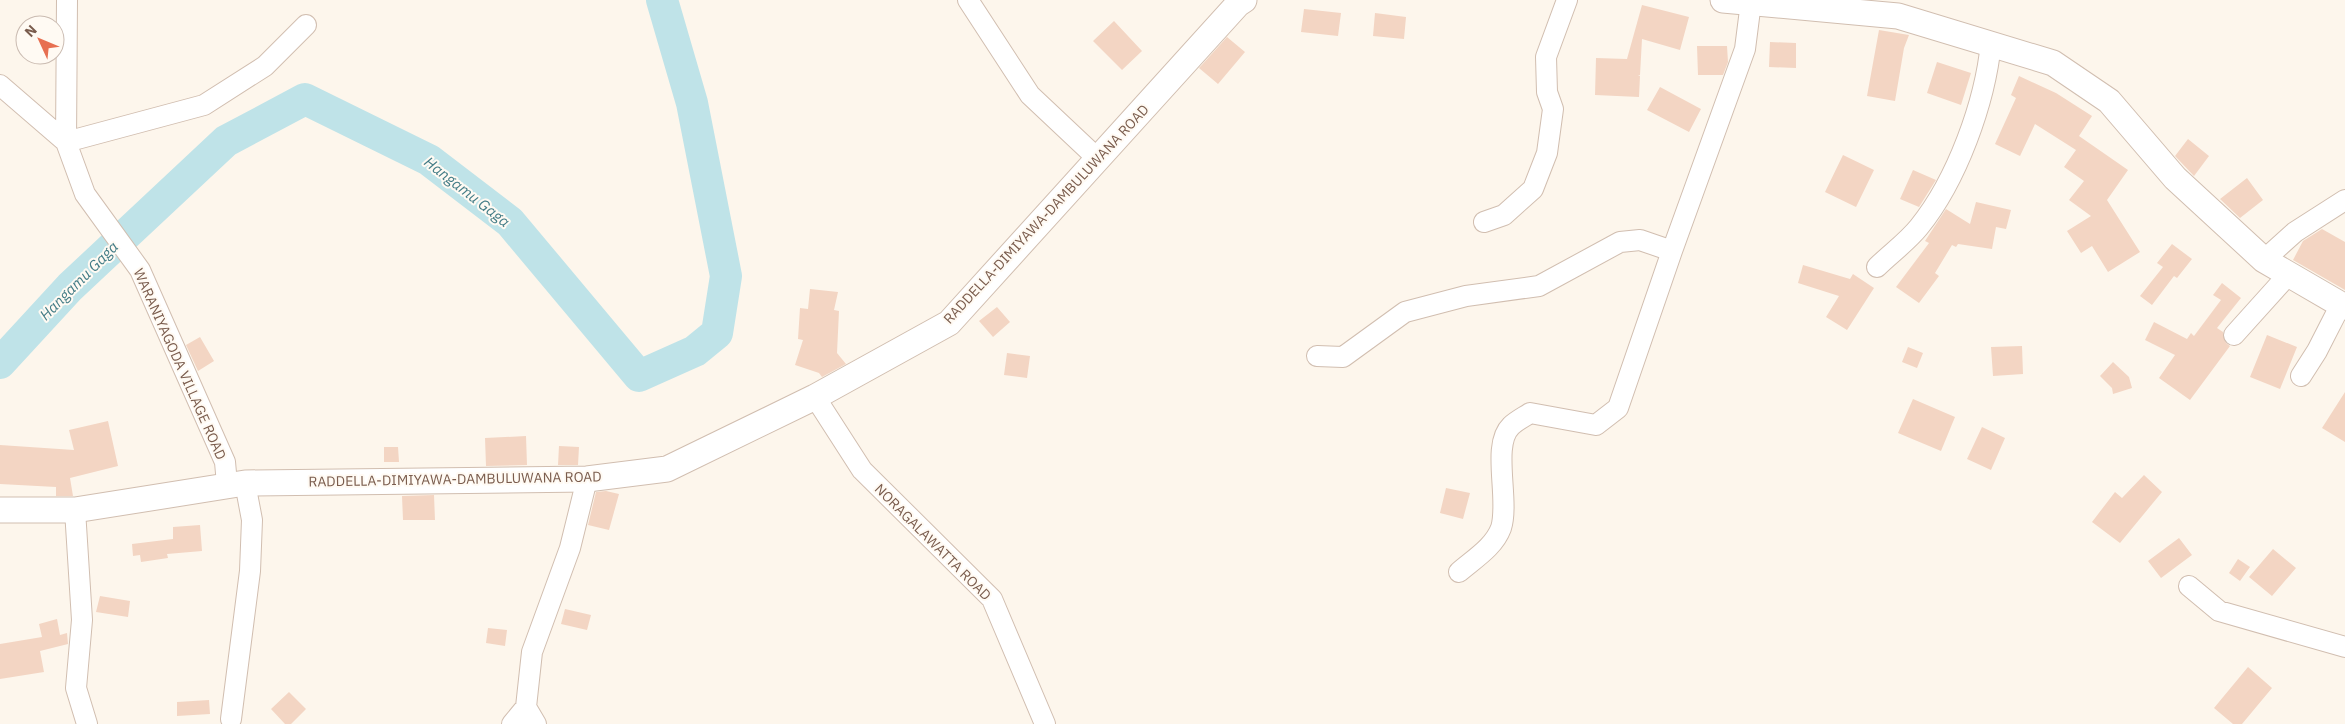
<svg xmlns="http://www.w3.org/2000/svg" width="2345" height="724" font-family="'IBM Plex Sans',sans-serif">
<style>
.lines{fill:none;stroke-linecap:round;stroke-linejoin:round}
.river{stroke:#bfe3e8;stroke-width:32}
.building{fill:#f3d5c3}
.minor-casing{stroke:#d1beb0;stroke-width:22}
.tertiary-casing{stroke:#d1beb0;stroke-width:27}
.minor{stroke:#fff;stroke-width:20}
.tertiary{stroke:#fff;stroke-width:25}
.labels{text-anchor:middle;stroke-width:4;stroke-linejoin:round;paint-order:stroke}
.street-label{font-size:14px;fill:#7a5c4d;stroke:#fffaf3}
.water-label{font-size:15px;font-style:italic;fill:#437c86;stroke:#fffaf3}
</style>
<rect width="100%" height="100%" fill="#fdf6ec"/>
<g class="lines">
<path class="river" d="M 0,363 L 70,287 L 226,141 L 305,99 L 429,160 L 510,222 L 639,376 L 695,351 L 717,333 L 726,276 L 692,103 L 662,0"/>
</g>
<path class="building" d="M 1642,5 L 1689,17 L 1680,50 L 1642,39 L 1640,75 L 1638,75 L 1640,76 L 1639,97 L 1595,95 L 1596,58 L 1627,59 Z
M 1304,9 L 1341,13 L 1338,36 L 1301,32 Z
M 1375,13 L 1406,17 L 1404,39 L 1373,36 Z
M 1114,21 L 1142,51 L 1122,70 L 1093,41 Z
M 1879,30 L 1909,35 L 1904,48 L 1895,101 L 1867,96 Z
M 1227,37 L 1245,52 L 1218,84 L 1199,68 Z
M 1770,42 L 1796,43 L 1796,68 L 1769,67 Z
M 1697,46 L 1727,46 L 1728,62 L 1723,75 L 1698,75 Z
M 1937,62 L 1971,73 L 1961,105 L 1927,93 Z
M 2019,76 L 2056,93 L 2092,116 L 2079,136 L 2128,170 L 2107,200 L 2140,252 L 2108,272 L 2092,246 L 2081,253 L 2067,231 L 2091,216 L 2069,200 L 2084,181 L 2064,167 L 2076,150 L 2035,124 L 2020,156 L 1995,144 L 2016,98 L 2011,95 Z
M 1660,87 L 1701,109 L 1689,132 L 1647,110 Z
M 2188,139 L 2209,156 L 2194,176 L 2175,156 Z
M 1843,155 L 1874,170 L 1856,207 L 1825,192 Z
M 1913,170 L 1936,180 L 1919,207 L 1900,199 Z
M 2247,178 L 2263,200 L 2240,218 L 2220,199 Z
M 1976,202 L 2011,210 L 2006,229 L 1996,227 L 1992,249 L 1958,244 L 1956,247 L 1952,245 L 1935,273 L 1939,276 L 1919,303 L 1896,287 L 1929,243 L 1925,241 L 1946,209 L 1970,224 Z
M 2322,229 L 2345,242 L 2345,290 L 2293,260 L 2303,241 Z
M 2172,244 L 2192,259 L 2177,278 L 2174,276 L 2152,305 L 2140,296 L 2163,267 L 2157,263 Z
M 1803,265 L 1850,279 L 1853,274 L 1874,288 L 1847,330 L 1826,317 L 1839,296 L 1798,283 Z
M 2222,283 L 2241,298 L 2217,328 L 2223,332 L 2226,343 L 2230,346 L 2190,400 L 2159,378 L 2175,355 L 2145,340 L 2154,322 L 2187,339 L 2191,333 L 2194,336 L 2221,300 L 2213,295 Z
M 810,289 L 838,292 L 834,310 L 839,311 L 837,353 L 846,364 L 822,377 L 819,373 L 795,365 L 803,340 L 798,339 L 800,308 L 808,309 Z
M 997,307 L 1010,322 L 993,337 L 979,321 Z
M 2267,335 L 2297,347 L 2280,389 L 2250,377 Z
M 200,337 L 214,361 L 198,371 L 186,345 Z
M 2022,346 L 2023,374 L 1993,376 L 1991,347 Z
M 1908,347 L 1923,353 L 1917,368 L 1902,362 Z
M 1007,353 L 1030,356 L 1027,378 L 1004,375 Z
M 2113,362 L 2129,377 L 2132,388 L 2113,394 L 2112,388 L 2100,376 Z
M 2345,392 L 2345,442 L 2322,428 Z
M 1913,399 L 1955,417 L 1941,451 L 1898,433 Z
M 108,421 L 118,466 L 70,478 L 73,496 L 56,496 L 56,487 L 0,484 L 0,445 L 74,450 L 69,430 Z
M 1982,427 L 2005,438 L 1991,470 L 1967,459 Z
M 526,436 L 527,465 L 486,466 L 485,438 Z
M 559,446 L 579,447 L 578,465 L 558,465 Z
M 384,447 L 398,447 L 399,462 L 384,462 Z
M 2144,475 L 2162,492 L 2120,543 L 2092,522 L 2115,492 L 2122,498 Z
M 1446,488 L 1470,493 L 1463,519 L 1440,513 Z
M 606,491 L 619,494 L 609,530 L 588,525 L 596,492 Z
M 434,495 L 435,520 L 403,520 L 402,496 Z
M 200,525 L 202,551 L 167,554 L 168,558 L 141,562 L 140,555 L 133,556 L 132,544 L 173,539 L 173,527 Z
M 2179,538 L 2192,555 L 2161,578 L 2148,561 Z
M 2273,549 L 2296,568 L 2272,596 L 2249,577 Z
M 2238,559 L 2250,567 L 2240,581 L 2229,573 Z
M 100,596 L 130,601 L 128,617 L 96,612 Z
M 565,609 L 591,615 L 587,630 L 561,624 Z
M 57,619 L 60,635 L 67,633 L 68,644 L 40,651 L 44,672 L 0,679 L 0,644 L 42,637 L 39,624 Z
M 488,628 L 507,630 L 505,646 L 486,643 Z
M 2248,667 L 2272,688 L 2242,724 L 2233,724 L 2214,708 Z
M 289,692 L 306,709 L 291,724 L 285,724 L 271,709 Z
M 209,700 L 210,714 L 177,716 L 177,702 Z"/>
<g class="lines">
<defs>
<path id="minor" d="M 67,0 L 66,142 L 85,194 L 140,270 L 225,462 L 227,484
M 968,0 L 1030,95 L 1098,159
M 0,85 L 66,142 L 204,105 L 265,66 L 306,25
M 1484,222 L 1504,215 L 1533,189 L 1547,153 L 1553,109 L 1547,92 L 1546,57 L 1567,0
M 2264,260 L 2295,232 L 2345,200
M 1877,267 C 1890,254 1907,242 1919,227 C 1957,180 1985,103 1991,43
M 2234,335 L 2288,275
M 1317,356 L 1343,357 L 1405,312 L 1466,296 L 1539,286 L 1620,242 L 1640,240 L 1672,251
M 2301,376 L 2317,351 L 2341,304
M 815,397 L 862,470 L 992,599 L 1045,724
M 75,510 L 82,620 L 76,688 L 87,724
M 1459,572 C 1474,559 1494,547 1501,528 C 1510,500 1491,445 1511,426 C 1516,421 1524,417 1530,413 L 1596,425 L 1618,408 L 1672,251 L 1745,49 L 1751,2
M 2189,586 L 2219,611 L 2345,647
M 231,719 L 250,571 L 252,520 L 245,483
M 512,724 L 526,707
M 536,724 L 526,707 L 532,652 L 570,548 L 587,479"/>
<path id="tertiary" d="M 1723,0 L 1898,16 L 2053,63 L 2109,101 L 2175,178 L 2264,260 L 2345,307
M 0,510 L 75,510 L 245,483 L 587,479 L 667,469 L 815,397 L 949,323 L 1238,4 L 1244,0"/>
</defs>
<use href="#minor" class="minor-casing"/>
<use href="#tertiary" class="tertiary-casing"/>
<use href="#minor" class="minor"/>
<use href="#tertiary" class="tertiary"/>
</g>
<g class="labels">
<g class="street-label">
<text transform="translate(1046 214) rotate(-47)" y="5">RADDELLA-DIMIYAWA-DAMBULUWANA ROAD</text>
<text transform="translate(180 364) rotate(66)" y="5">WARANIYAGODA VILLAGE ROAD</text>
<text transform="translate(455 479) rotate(-1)" y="5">RADDELLA-DIMIYAWA-DAMBULUWANA ROAD</text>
<text transform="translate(933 542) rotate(45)" y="5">NORAGALAWATTA ROAD</text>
</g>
<g class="water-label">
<text transform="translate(467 192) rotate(38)" y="5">Hangamu Gaga</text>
<text transform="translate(79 281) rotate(-45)" y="5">Hangamu Gaga</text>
</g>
</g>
<g transform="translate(40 40) rotate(314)"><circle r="24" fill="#fffaf3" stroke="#cabbb1"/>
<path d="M0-4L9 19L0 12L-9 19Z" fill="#e76f51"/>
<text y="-8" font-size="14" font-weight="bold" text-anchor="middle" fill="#7a5c4d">N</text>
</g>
</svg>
